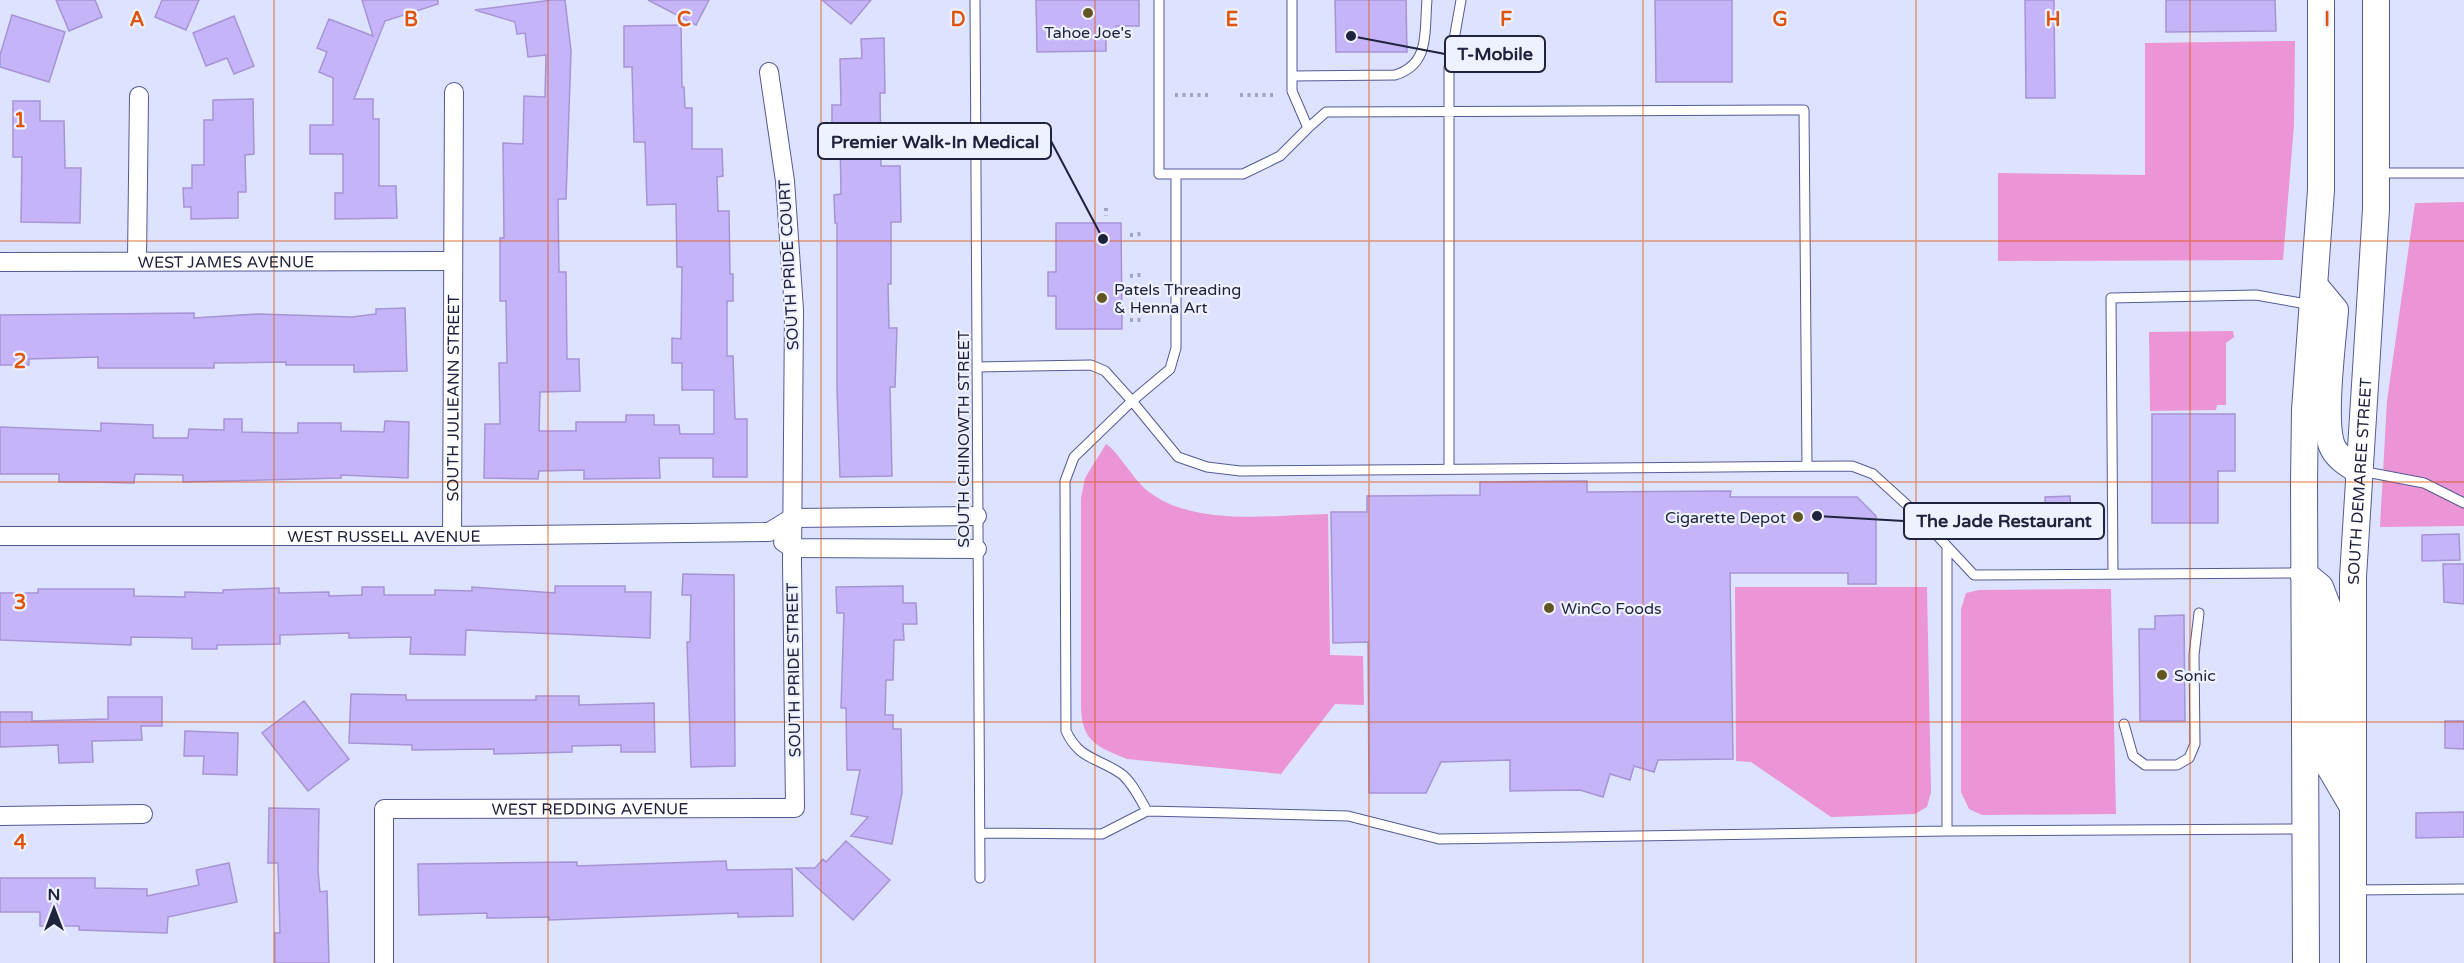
<svg xmlns="http://www.w3.org/2000/svg" width="2464" height="963" font-family="'Varela Round',sans-serif">
<style>
.green{fill:#eb94d6}
.building{fill:#c6b4f8;stroke:#a694d5;stroke-width:1.5}
.lines{fill:none;stroke-linecap:round;stroke-linejoin:round}
.service-casing{stroke:#535b96;stroke-width:11}
.minor-casing{stroke:#535b96;stroke-width:20}
.secondary-casing{stroke:#535b96;stroke-width:28}
.path{stroke:#a0a5c0;stroke-width:4;stroke-dasharray:3 4.5;stroke-linecap:butt}
.service{stroke:#fff;stroke-width:9}
.minor{stroke:#fff;stroke-width:18}
.secondary{stroke:#fff;stroke-width:26}
.grid{fill:none;stroke:#de560e;stroke-width:1.5;stroke-opacity:0.55}
.poi-dot{fill:#625623;stroke:#eef1ff;stroke-width:2}
.labels{text-anchor:middle;stroke-width:4.5;stroke-linejoin:round;paint-order:stroke}
.poi-label{font-size:16px;fill:#20233d;stroke:#eef1ff;text-anchor:start}
.street-label{font-size:16px;fill:#20233d;stroke:#eef1ff}
.grid-label{font-size:20px;text-anchor:middle;font-weight:bold;fill:#de560e;stroke:#eef1ff;stroke-width:4.5;stroke-linejoin:round;paint-order:stroke}
.leader{fill:none;stroke:#20233d;stroke-width:2}
.callout-dot{fill:#20233d;stroke:#eef1ff;stroke-width:2}
.callout{fill:#eef1ff;stroke:#20233d;stroke-width:2}
.callout-label{font-size:18px;text-anchor:middle;font-weight:bold;fill:#20233d}
</style>
<rect width="100%" height="100%" fill="#dde3fe"/>
<path class="green" d="M 2295,41 L 2294,125 L 2283,260 L 1998,261 L 1998,173 L 2145,175 L 2145,43 Z
M 2464,202 L 2464,526 L 2380,527 L 2387,401 L 2415,203 Z
M 2233,331 L 2234,337 L 2226,343 L 2226,405 L 2217,405 L 2216,410 L 2150,411 L 2149,332 Z
M 1106,444 C 1117,450 1134,481 1149,492 C 1195,527 1273,515 1328,514 L 1330,655 L 1363,656 L 1364,705 L 1335,704 L 1281,774 L 1127,759 C 1098,747 1082,742 1081,708 L 1081,498 L 1085,478 Z
M 1735,587 L 1927,587 L 1931,792 L 1927,807 L 1915,814 L 1831,817 L 1751,762 L 1736,761 Z
M 2111,589 L 2116,814 L 1982,815 L 1969,809 L 1961,792 L 1961,609 L 1966,593 L 1979,590 Z"/>
<path class="building" d="M 56,0 L 95,0 L 102,17 L 69,31 Z
M 162,0 L 199,0 L 186,30 L 155,17 Z
M 362,0 L 438,0 L 438,4 L 385,21 L 354,99 L 373,99 L 373,119 L 379,119 L 379,186 L 396,186 L 397,218 L 335,219 L 335,193 L 343,193 L 343,154 L 310,154 L 310,125 L 333,125 L 333,78 L 319,72 L 327,52 L 317,48 L 329,19 L 373,36 Z
M 552,0 L 565,0 L 571,51 L 566,199 L 558,199 L 559,272 L 566,272 L 567,359 L 579,359 L 580,391 L 540,392 L 539,431 L 576,431 L 576,422 L 626,422 L 626,415 L 654,415 L 654,425 L 679,425 L 680,434 L 714,434 L 714,390 L 682,390 L 682,363 L 672,363 L 672,338 L 681,339 L 682,267 L 677,267 L 676,204 L 647,205 L 645,142 L 634,142 L 632,67 L 624,67 L 624,26 L 681,25 L 682,87 L 684,87 L 685,108 L 692,108 L 692,149 L 722,149 L 723,176 L 717,177 L 718,211 L 729,211 L 730,274 L 733,274 L 733,301 L 727,301 L 727,356 L 733,356 L 735,419 L 747,419 L 747,477 L 713,477 L 713,458 L 659,458 L 660,478 L 584,479 L 584,470 L 539,471 L 538,479 L 484,478 L 485,424 L 500,424 L 499,363 L 507,363 L 506,301 L 500,301 L 500,238 L 504,238 L 503,143 L 523,144 L 524,96 L 545,97 L 546,55 L 528,57 L 525,33 L 517,34 L 515,22 L 475,10 Z
M 648,0 L 709,0 L 696,25 Z
M 822,0 L 871,0 L 851,24 Z
M 1036,0 L 1139,0 L 1139,26 L 1116,26 L 1116,36 L 1106,36 L 1106,51 L 1037,52 Z
M 1335,0 L 1406,0 L 1407,52 L 1336,52 Z
M 1655,0 L 1732,0 L 1732,82 L 1656,82 Z
M 2025,0 L 2054,0 L 2055,98 L 2026,98 Z
M 2166,0 L 2275,0 L 2276,31 L 2166,32 Z
M 12,15 L 65,32 L 49,82 L 0,67 L 0,55 Z
M 234,16 L 254,66 L 234,74 L 227,58 L 206,66 L 193,33 Z
M 884,38 L 885,93 L 880,93 L 881,166 L 900,166 L 901,222 L 891,222 L 891,284 L 888,284 L 889,328 L 897,328 L 895,387 L 890,387 L 892,476 L 840,477 L 837,389 L 837,223 L 835,223 L 834,195 L 841,194 L 840,139 L 832,140 L 832,105 L 841,105 L 840,59 L 862,58 L 861,39 Z
M 253,99 L 254,154 L 245,155 L 246,192 L 238,192 L 238,218 L 191,219 L 191,207 L 184,207 L 183,188 L 192,188 L 192,165 L 204,165 L 204,120 L 213,120 L 213,100 Z
M 13,101 L 40,101 L 40,121 L 64,121 L 65,168 L 81,168 L 80,223 L 21,222 L 22,157 L 13,157 Z
M 1056,223 L 1121,223 L 1122,329 L 1056,329 L 1056,296 L 1048,296 L 1048,272 L 1056,272 Z
M 405,308 L 407,371 L 354,372 L 354,365 L 286,365 L 286,362 L 214,363 L 214,368 L 98,368 L 98,357 L 29,359 L 29,365 L 0,365 L 0,315 L 194,313 L 194,318 L 258,314 L 352,317 L 376,314 L 376,309 Z
M 2152,414 L 2235,414 L 2235,471 L 2218,471 L 2218,523 L 2152,523 Z
M 224,419 L 242,419 L 242,432 L 278,433 L 298,433 L 298,423 L 341,423 L 341,431 L 384,432 L 385,421 L 409,422 L 408,478 L 341,475 L 341,478 L 183,482 L 183,475 L 135,474 L 134,483 L 91,482 L 59,482 L 59,474 L 0,474 L 0,427 L 101,431 L 101,423 L 153,425 L 153,438 L 188,438 L 189,429 L 224,430 Z
M 1587,481 L 1587,492 L 1731,491 L 1730,497 L 1857,497 L 1876,516 L 1876,584 L 1848,584 L 1848,573 L 1730,573 L 1733,759 L 1658,760 L 1654,772 L 1634,766 L 1630,780 L 1610,774 L 1603,797 L 1580,790 L 1510,791 L 1510,760 L 1441,762 L 1426,793 L 1369,793 L 1368,642 L 1333,643 L 1331,512 L 1367,512 L 1367,496 L 1480,495 L 1480,482 Z
M 2070,496 L 2071,518 L 2046,519 L 2045,497 Z
M 2459,534 L 2460,560 L 2422,561 L 2422,535 Z
M 2443,564 L 2464,564 L 2464,604 L 2444,602 Z
M 683,574 L 734,575 L 735,766 L 691,767 L 687,642 L 690,642 L 691,595 L 682,595 Z
M 555,586 L 625,586 L 625,592 L 651,592 L 650,638 L 466,630 L 465,655 L 410,654 L 411,637 L 349,638 L 349,633 L 280,635 L 280,644 L 217,645 L 217,649 L 192,649 L 192,638 L 131,637 L 131,645 L 0,640 L 0,593 L 38,593 L 38,589 L 134,589 L 134,596 L 185,597 L 185,592 L 223,593 L 223,590 L 279,588 L 279,593 L 329,592 L 329,596 L 362,595 L 362,587 L 384,587 L 384,595 L 435,595 L 435,590 L 472,591 L 472,587 L 555,593 Z
M 903,586 L 903,603 L 916,603 L 917,624 L 903,624 L 904,640 L 894,640 L 893,680 L 886,680 L 885,715 L 893,715 L 893,729 L 901,729 L 902,793 L 892,844 L 851,836 L 868,817 L 851,814 L 860,770 L 847,770 L 846,708 L 841,708 L 844,613 L 837,613 L 836,587 Z
M 2184,615 L 2185,721 L 2140,721 L 2139,629 L 2155,629 L 2155,616 Z
M 351,694 L 406,695 L 406,700 L 536,700 L 536,696 L 579,696 L 579,705 L 654,703 L 655,752 L 621,752 L 621,745 L 572,746 L 572,752 L 494,754 L 494,749 L 412,750 L 412,745 L 349,743 Z
M 108,697 L 162,697 L 162,726 L 141,726 L 142,740 L 92,741 L 93,762 L 59,763 L 58,745 L 0,747 L 0,712 L 32,712 L 32,721 L 108,719 Z
M 304,701 L 349,759 L 308,791 L 262,733 Z
M 2445,721 L 2464,721 L 2464,749 L 2445,748 Z
M 185,731 L 238,733 L 237,775 L 203,774 L 204,756 L 184,756 Z
M 269,808 L 319,809 L 318,871 L 320,892 L 327,891 L 329,963 L 275,963 L 275,933 L 280,933 L 278,863 L 268,863 Z
M 2464,812 L 2464,837 L 2416,838 L 2416,813 Z
M 846,841 L 890,880 L 853,920 L 796,868 L 815,868 L 823,859 L 826,862 Z
M 726,861 L 727,870 L 792,869 L 793,916 L 738,917 L 738,913 L 549,920 L 549,917 L 487,918 L 487,913 L 419,915 L 418,864 L 577,862 L 577,866 Z
M 229,863 L 237,902 L 168,917 L 167,933 L 79,930 L 79,926 L 40,926 L 40,912 L 0,912 L 0,878 L 95,878 L 95,888 L 147,889 L 147,896 L 199,885 L 196,870 Z"/>
<g class="lines">
<defs>
<path id="service" d="M 975,0 L 980,878
M 1292,0 L 1292,91 L 1308,128 L 1326,112 L 1804,110 L 1807,466
M 1292,76 L 1395,75 C 1431,64 1424,31 1427,0
M 2377,173 L 2464,173
M 1176,174 L 1243,174 L 1280,156 L 1308,128
M 978,367 L 1091,365 L 1105,371 L 1132,401 L 1170,369 L 1176,348 L 1176,174 L 1159,174 L 1159,0
M 1449,468 L 1449,68 L 1461,0
M 2361,471 L 2424,483 L 2464,503
M 1947,547 L 1947,831
M 2113,574 L 2111,298 L 2256,295 L 2312,305
M 2124,724 L 2133,756 L 2145,765 L 2177,765 L 2189,758 L 2195,744 L 2194,655 L 2199,613
M 1147,811 C 1140,799 1131,780 1120,773 C 1096,757 1079,759 1066,731 L 1065,481 L 1074,457 L 1132,401 L 1178,457 L 1207,467 L 1240,471 L 1852,466 L 1873,474 L 1917,514 L 1974,575 L 2300,573
M 980,833 L 1102,834 L 1147,811 L 1348,816 L 1439,839 L 1947,831 L 2304,829
M 2355,890 L 2464,889"/>
<g id="minor">
<path d="M 137,261 L 139,96"/>
<path id="s1" d="M 0,262 L 452,261"/>
<path id="s2" d="M 0,536 L 452,536 L 769,532 L 792,518 L 977,516"/>
<path id="s3" d="M 452,536 L 454,92"/>
<path d="M 783,542 L 792,548 L 977,549"/>
<path d="M 0,816 L 143,814"/>
<path id="s4" d="M 384,963 L 384,809 L 795,808 L 792,561 L 794,310 L 785,181 L 769,72"/>
</g>
<g id="secondary">
<path d="M 2315,286 L 2335,310 C 2333,339 2322,421 2332,446 C 2337,458 2349,464 2359,471"/>
<path d="M 2303,573 L 2320,587 L 2328,608 L 2329,766 L 2353,807"/>
<path d="M 2306,963 L 2304,483 L 2305,410 L 2321,190 L 2321,0"/>
<path id="s5" d="M 2353,963 L 2353,577 L 2376,209 L 2376,0"/>
</g>
</defs>
<use href="#service" class="service-casing"/>
<use href="#minor" class="minor-casing"/>
<use href="#secondary" class="secondary-casing"/>
<path class="path" d="M 1175,95 L 1211,95
M 1240,95 L 1277,95
M 1106,208 L 1106,216
M 1130,235 L 1141,234
M 1130,276 L 1141,275
M 1130,320 L 1142,320"/>
<use href="#service" class="service"/>
<use href="#minor" class="minor"/>
<use href="#secondary" class="secondary"/>
</g>
<path class="grid" d="M 274,0 L 274,963M 548,0 L 548,963M 821,0 L 821,963M 1095,0 L 1095,963M 1369,0 L 1369,963M 1643,0 L 1643,963M 1916,0 L 1916,963M 2190,0 L 2190,963M 0,241 L 2464,241M 0,482 L 2464,482M 0,722 L 2464,722"/>
<g class="poi-dot">
<circle cx="1088" cy="13" r="6"/>
<circle cx="1102" cy="298" r="6"/>
<circle cx="1798" cy="517" r="6"/>
<circle cx="1549" cy="608" r="6"/>
<circle cx="2162" cy="675" r="6"/>
</g>
<g class="labels">
<g class="poi-label">
<text x="1088" y="38" text-anchor="middle">Tahoe Joe's</text>
<text x="1114" y="295">Patels Threading<tspan x="1114" dy="18">&amp; Henna Art</tspan></text>
<text x="1786" y="523" text-anchor="end">Cigarette Depot</text>
<text x="1561" y="614">WinCo Foods</text>
<text x="2174" y="681">Sonic</text>
</g>
<g class="street-label">
<text dy="6" stroke="none"><textPath href="#s1" startOffset="226">WEST JAMES AVENUE</textPath></text>
<text transform="translate(788 265) rotate(-93)" y="6">SOUTH PRIDE COURT</text>
<text dy="6" stroke="none"><textPath href="#s3" startOffset="138">SOUTH JULIEANN STREET</textPath></text>
<text transform="translate(963 439) rotate(-90)" y="6">SOUTH CHINOWTH STREET</text>
<text dy="6" stroke="none"><textPath href="#s5" startOffset="482">SOUTH DEMAREE STREET</textPath></text>
<text dy="6" stroke="none"><textPath href="#s2" startOffset="384">WEST RUSSELL AVENUE</textPath></text>
<text transform="translate(793 670) rotate(-91)" y="6">SOUTH PRIDE STREET</text>
<text dy="6" stroke="none"><textPath href="#s4" startOffset="360">WEST REDDING AVENUE</textPath></text>
</g>
</g>
<g class="grid-label">
<text x="137" y="26">A</text>
<text x="411" y="26">B</text>
<text x="684" y="26">C</text>
<text x="958" y="26">D</text>
<text x="1232" y="26">E</text>
<text x="1506" y="26">F</text>
<text x="1780" y="26">G</text>
<text x="2053" y="26">H</text>
<text x="2327" y="26">I</text>
<text x="20" y="127">1</text>
<text x="20" y="368">2</text>
<text x="20" y="609">3</text>
<text x="20" y="849">4</text>
</g>
<path class="leader" d="M1351 36L1445 54M1103 239L1051 141M1817 516L1904 521"/>
<g class="callout-dot">
<circle cx="1351" cy="36" r="6"/>
<circle cx="1103" cy="239" r="6"/>
<circle cx="1817" cy="516" r="6"/>
</g>
<g class="callout">
<rect x="1445" y="36" width="100" height="36" rx="6"/>
<rect x="818" y="123" width="233" height="36" rx="6"/>
<rect x="1904" y="503" width="200" height="36" rx="6"/>
</g>
<g class="callout-label">
<text x="1495" y="60">T-Mobile</text>
<text x="935" y="148">Premier Walk-In Medical</text>
<text x="2004" y="527">The Jade Restaurant</text>
</g>
<g transform="translate(54 909)" stroke="#eef1ff" stroke-width="4.5" paint-order="stroke">
<path d="M0-4.5L10 22L0 15L-10 22Z" fill="#20233d"/>
<text y="-9" font-size="16" font-weight="bold" text-anchor="middle" fill="#20233d">N</text>
</g>
</svg>
